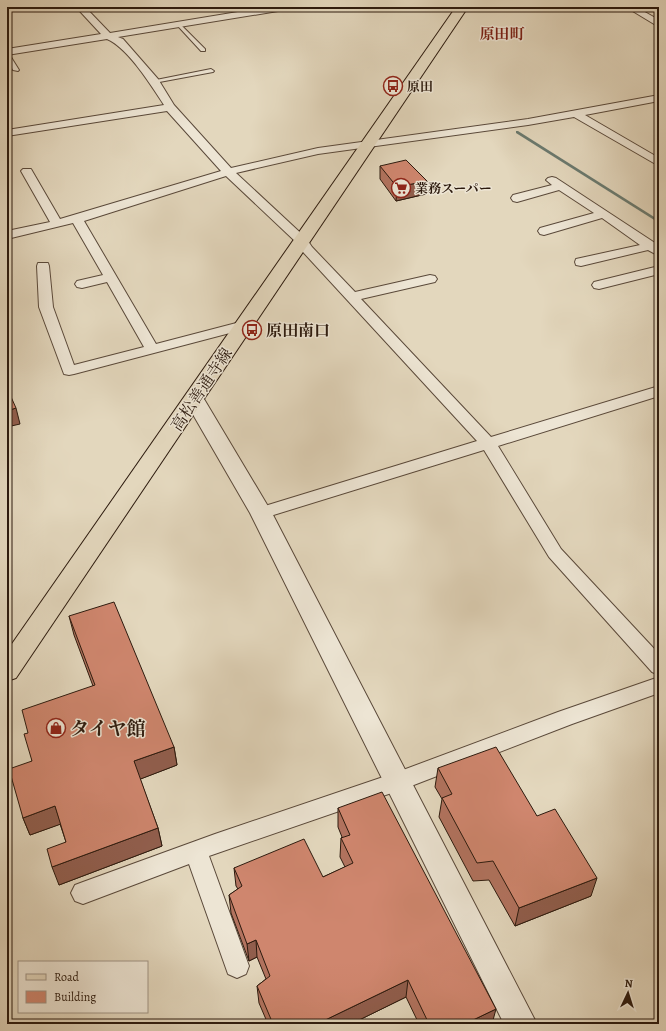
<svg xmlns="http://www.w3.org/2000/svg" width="666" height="1031" font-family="Alegreya,'Noto Serif JP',serif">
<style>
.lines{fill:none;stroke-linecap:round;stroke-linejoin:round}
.stream{fill:#6b7a6f;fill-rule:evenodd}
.service-casing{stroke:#5a493a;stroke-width:2}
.minor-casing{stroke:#5a493a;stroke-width:2}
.tertiary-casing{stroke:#5a493a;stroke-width:2}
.primary-casing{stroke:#2c1a0e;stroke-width:2}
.service{fill:#ede5d4;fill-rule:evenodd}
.minor{fill:#ede5d4;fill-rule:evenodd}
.tertiary{fill:#ede5d4;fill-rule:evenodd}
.primary{fill:#e3d7bd;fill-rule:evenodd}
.wall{fill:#b2735f;stroke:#2c1a0e}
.shaded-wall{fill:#915e4d;stroke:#2c1a0e}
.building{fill:#cf866e;stroke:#2c1a0e}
.labels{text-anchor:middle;stroke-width:3;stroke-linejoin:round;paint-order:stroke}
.far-poi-label{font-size:13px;font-weight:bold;fill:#2c1a0e;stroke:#ede5d4;text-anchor:start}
.far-quarter-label{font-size:15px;font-weight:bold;fill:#7a1f14;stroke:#ede5d4}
.poi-label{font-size:16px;font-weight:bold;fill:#2c1a0e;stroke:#ede5d4;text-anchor:start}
.street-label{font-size:16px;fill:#2c1a0e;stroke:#ede5d4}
.near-poi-label{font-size:19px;font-weight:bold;fill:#2c1a0e;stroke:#ede5d4;text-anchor:start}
</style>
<rect width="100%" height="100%" fill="#e3d7bd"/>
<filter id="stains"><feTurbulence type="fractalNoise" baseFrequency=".005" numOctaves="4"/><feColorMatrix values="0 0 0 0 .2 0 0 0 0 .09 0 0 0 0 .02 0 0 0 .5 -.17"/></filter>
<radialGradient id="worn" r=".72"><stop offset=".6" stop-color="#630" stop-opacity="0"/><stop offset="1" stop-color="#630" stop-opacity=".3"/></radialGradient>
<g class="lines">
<path class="stream" d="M 516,131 L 518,131 L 659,220 L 659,223 L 516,133 Z"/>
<defs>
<path id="service" d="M 179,23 L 205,49 L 205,51 L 201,51 L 177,25 L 177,24 Z
M 7,53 L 9,54 L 19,70 L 18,71 L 13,70 L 7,59 Z
M 211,69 L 214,71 L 213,72 L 154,83 L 151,81 Z"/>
<path id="minor" d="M 76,7 L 85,7 L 110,33 L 268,7 L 288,7 L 284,10 L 118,37 L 123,39 L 158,79 L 174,105 L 231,168 L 318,148 L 528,119 L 659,95 L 659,101 L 585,115 L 659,158 L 659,166 L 574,117 L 528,125 L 318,154 L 236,173 L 306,238 L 312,247 L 355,292 L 430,275 L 435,276 L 437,279 L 435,282 L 361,299 L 491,437 L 659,386 L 659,396 L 498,446 L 561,549 L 659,654 L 659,675 L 652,672 L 549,557 L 484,450 L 267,517 L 261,519 L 255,517 L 253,513 L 255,509 L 477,441 L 303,252 L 297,243 L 226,176 L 84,221 L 156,344 L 244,321 L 249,322 L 251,325 L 249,328 L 74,374 L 69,375 L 64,374 L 39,307 L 37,266 L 38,263 L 48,263 L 49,266 L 53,307 L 74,365 L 144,347 L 107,282 L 82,288 L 77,287 L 75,284 L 77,281 L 103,275 L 73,223 L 7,239 L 7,231 L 50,222 L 21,171 L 23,169 L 31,169 L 60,219 L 221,171 L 167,111 L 7,136 L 7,130 L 164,105 C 151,85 128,48 107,39 L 7,55 L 7,49 L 101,34 Z
M 626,7 L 636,7 L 659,20 L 659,27 Z
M 552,177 L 556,178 L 655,243 L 659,246 L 659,256 L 648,250 L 581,266 L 576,265 L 575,262 L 576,259 L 640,245 L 602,218 L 544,235 L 540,234 L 538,231 L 540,228 L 594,213 L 559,190 L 517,202 L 513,201 L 511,198 L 513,195 L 552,185 L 546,180 L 548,178 Z
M 659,266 L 659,274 L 599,289 L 594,288 L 592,285 L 594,282 Z
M 659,677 L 659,693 L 572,724 L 406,788 L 209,856 L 249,966 L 246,974 L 237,978 L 228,974 L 189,864 L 83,904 L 75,901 L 71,893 L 75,885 L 83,882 L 215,834 L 395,773 L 558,712 Z"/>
<path id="tertiary" d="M 194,393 L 201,395 L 204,399 L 272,513 L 537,1024 L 504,1024 L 250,513 L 184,399 L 187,395 Z"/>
<path id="primary" d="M 456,7 L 468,7 L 16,678 L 7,681 L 7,651 Z"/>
</defs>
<use href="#service" class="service-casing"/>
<use href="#minor" class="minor-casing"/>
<use href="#tertiary" class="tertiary-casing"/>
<use href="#primary" class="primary-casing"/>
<use href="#service" class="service"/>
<use href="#minor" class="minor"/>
<use href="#tertiary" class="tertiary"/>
<use href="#primary" class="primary"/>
</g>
<path class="wall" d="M 380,166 L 426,194 L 396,201 L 380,179 Z
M 69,616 L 174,747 L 177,765 L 140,779 L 158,828 L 162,846 L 59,885 L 66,842 L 60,824 L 30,835 L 23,818 L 32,761 L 28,733 L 93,686 L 74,635 Z
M 438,768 L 537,816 L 591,896 L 515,926 L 489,880 L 473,881 L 439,817 L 442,799 L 435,787 Z
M 338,808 L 492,1024 L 419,1024 L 406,997 L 351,1024 L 268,1024 L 259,1003 L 257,986 L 266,979 L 257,957 L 249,961 L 231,913 L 229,895 L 238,889 L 236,886 L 234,868 L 323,877 L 345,867 L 340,857 L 341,838 L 342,837 L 338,827 Z"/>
<path class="shaded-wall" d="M 124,7 L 150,7 L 125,10 Z
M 427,181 L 426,194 L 396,201 L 397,187 Z
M 16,408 L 20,424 L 7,427 L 7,411 Z
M 174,747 L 177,765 L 138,780 L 134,761 Z
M 55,806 L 61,824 L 30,835 L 23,818 Z
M 158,828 L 162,846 L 59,885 L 52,867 Z
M 597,878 L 591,896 L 515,926 L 519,908 Z
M 256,940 L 257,957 L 249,961 L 247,944 Z
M 408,980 L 406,997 L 351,1024 L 317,1024 Z
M 496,1009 L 492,1024 L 470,1024 L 471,1021 Z"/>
<path class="building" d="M 406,160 L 427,181 L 397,187 L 380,166 Z
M 7,388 L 16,408 L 7,411 Z
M 114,602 L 174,747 L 134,761 L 158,828 L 52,867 L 47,849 L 66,842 L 55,806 L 23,818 L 9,769 L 32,761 L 24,734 L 28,733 L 22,710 L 95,685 L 69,616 Z
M 496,747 L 537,816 L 555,809 L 597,878 L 519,908 L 493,861 L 477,863 L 442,798 L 452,794 L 438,768 Z
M 382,792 L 496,1009 L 471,1021 L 473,1024 L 429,1024 L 408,980 L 317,1024 L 273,1024 L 257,986 L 270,976 L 256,940 L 247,944 L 229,895 L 242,886 L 234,868 L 304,839 L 323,877 L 353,863 L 341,838 L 350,835 L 338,808 Z"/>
<defs>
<symbol id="bus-ring" viewBox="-11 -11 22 22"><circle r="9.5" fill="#ede5d4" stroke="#8f2418" stroke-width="1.5"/><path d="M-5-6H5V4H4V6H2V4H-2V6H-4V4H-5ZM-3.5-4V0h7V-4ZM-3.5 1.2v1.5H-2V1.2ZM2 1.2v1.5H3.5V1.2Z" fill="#8f2418"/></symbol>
<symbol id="supermarket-ring" viewBox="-11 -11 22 22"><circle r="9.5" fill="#ede5d4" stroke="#8f2418" stroke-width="1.5"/><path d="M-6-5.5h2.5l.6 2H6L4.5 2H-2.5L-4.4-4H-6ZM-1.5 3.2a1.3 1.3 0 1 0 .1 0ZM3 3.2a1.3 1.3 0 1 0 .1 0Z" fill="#8f2418"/></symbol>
<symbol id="shop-ring" viewBox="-11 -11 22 22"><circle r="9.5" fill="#ede5d4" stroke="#8f2418" stroke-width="1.5"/><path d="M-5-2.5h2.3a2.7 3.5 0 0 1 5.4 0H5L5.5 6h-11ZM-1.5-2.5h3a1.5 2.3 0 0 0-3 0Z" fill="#8f2418"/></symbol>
</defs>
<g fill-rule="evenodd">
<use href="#bus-ring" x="382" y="75" width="22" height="22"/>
<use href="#supermarket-ring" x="390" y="177" width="22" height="22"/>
<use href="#bus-ring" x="241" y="319" width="22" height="22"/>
<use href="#shop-ring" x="45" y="717" width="22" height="22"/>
</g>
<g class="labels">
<g class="far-poi-label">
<text x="407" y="91">原田</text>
<text x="415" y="193">業務スーパー</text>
</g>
<g class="far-quarter-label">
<text x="502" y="39">原田町</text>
</g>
<g class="poi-label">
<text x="266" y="336">原田南口</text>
</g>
<g class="street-label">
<text transform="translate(201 389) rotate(-56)" y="6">高松善通寺線</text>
</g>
<g class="near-poi-label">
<text x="70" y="735">タイヤ館</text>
</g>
</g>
<rect width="666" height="1031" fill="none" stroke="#e3d7bd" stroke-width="24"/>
<rect x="8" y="8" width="650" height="1015" fill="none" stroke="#2c1a0e" stroke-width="2"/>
<rect x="12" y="12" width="642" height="1007" fill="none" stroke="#2c1a0e"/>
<rect x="18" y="961" width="130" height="52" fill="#ede5d4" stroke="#a09485"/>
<rect x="26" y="974" width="20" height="6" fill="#e3d7bd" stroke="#a09485"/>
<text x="54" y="981" font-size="12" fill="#2c1a0e">Road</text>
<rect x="26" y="991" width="20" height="12" fill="#cf866e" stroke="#a09485"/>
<text x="54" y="1001" font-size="12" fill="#2c1a0e">Building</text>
<g transform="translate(628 993) rotate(4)" stroke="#ede5d4" stroke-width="3" paint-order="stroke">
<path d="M0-3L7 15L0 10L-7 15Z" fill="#2c1a0e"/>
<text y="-6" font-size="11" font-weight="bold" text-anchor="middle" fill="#2c1a0e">N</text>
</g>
<rect width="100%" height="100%" filter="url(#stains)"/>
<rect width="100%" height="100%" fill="url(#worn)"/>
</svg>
